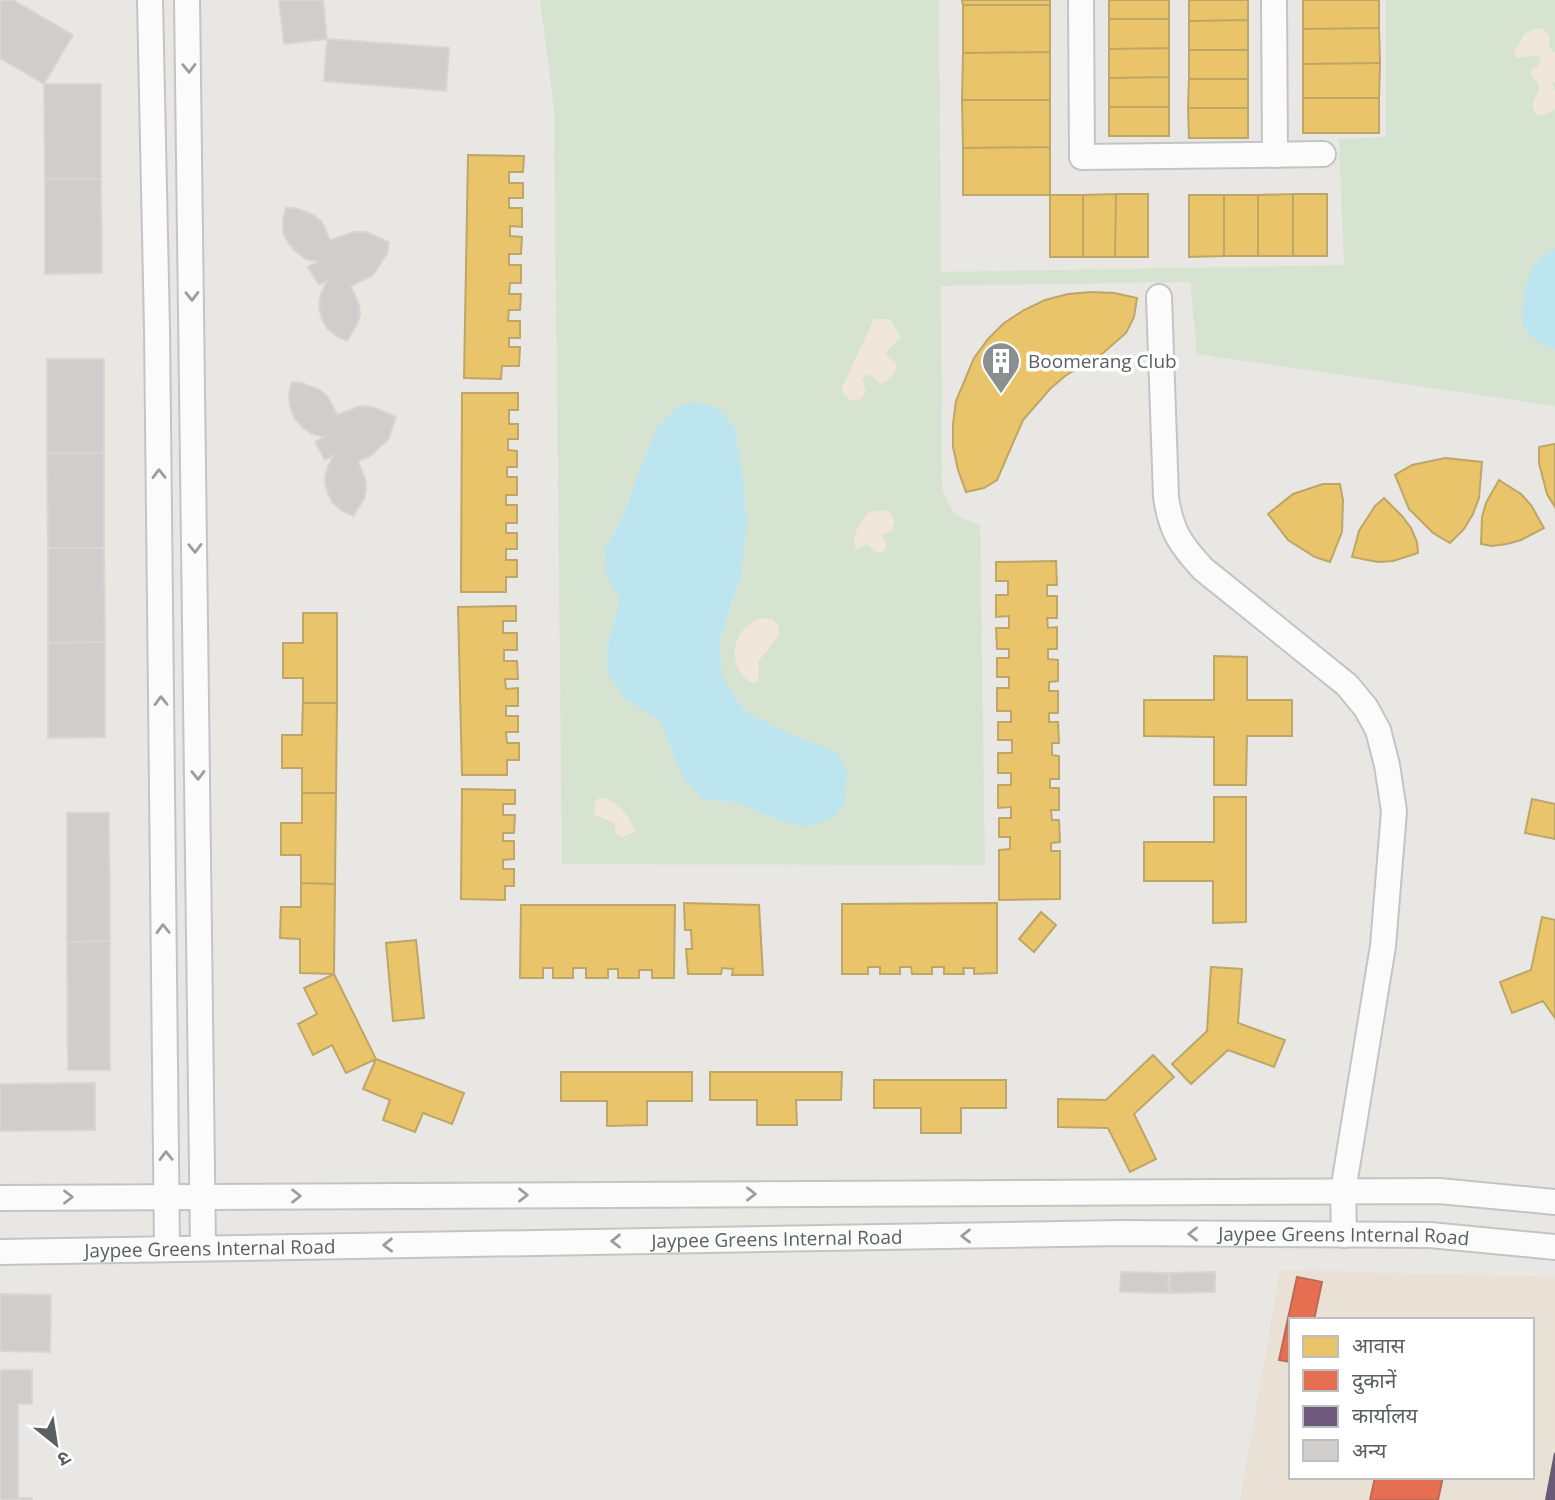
<svg xmlns="http://www.w3.org/2000/svg" width="1555" height="1500" font-family="'Open Sans','Noto Sans Devanagari',sans-serif">
<style>
.commercial{fill:#e9e1d6;fill-rule:evenodd}
.green{fill:#d6e3d1;fill-rule:evenodd}
.sand{fill:#f0e6db}
.water{fill:#bce5f0}
.homes{fill:#e9c46a;stroke:#bea667;stroke-width:2}
.shops{fill:#e76f51;stroke:#bd6a56;stroke-width:2}
.offices{fill:#6d597a;stroke:#675b72;stroke-width:2}
.building{fill:#d0cecd;stroke:#d8d6d4;stroke-width:2}
.lines{fill:none;stroke-linecap:round;stroke-linejoin:round}
.minor-casing{stroke:#c3c4c4;stroke-width:28}
.minor{stroke:#fcfbfb;stroke-width:24}
.oneway{stroke:#9b9d9f}
.labels{text-anchor:middle;stroke-width:7;stroke-linejoin:round;paint-order:stroke}
.poi-label{font-size:19px;fill:#5a5f61;stroke:#fff;text-anchor:start}
.street-label{font-size:19px;fill:#5a5f61;stroke:#fff}
</style>
<rect width="100%" height="100%" fill="#e9e7e4"/>
<path class="commercial" d="M 1280,1270 L 1555,1277 L 1555,1500 L 1240,1500 ZM 1291,1320 L 1532,1320 L 1532,1477 L 1291,1477 Z"/>
<path class="green" d="M 540,0 L 939,0 L 941,272 L 1344,265 L 1339,139 L 1386,137 L 1386,0 L 1555,0 L 1555,249 L 1546,253 L 1541,345 L 1555,350 L 1555,406 L 1197,354 L 1190,282 L 941,286 L 942,488 C 950,512 955,517 980,525 L 985,865 L 562,864 L 554,110 ZM 735,428 L 743,477 L 747,527 L 741,575 L 719,644 L 723,678 L 745,712 L 789,734 L 782,821 L 737,803 L 703,799 L 683,778 L 660,721 L 624,698 L 607,648 L 620,600 L 604,551 L 620,522 L 637,480 Z"/>
<path class="sand" d="M 1535,28 L 1543,29 L 1549,35 L 1549,47 L 1555,53 L 1555,82 L 1552,84 L 1555,91 L 1555,109 L 1545,115 L 1539,116 C 1523,102 1543,95 1538,84 C 1537,80 1533,78 1531,75 L 1532,70 L 1538,66 L 1541,61 L 1537,55 L 1517,58 L 1514,53 L 1524,34 Z
M 874,319 L 890,319 L 901,337 L 885,353 L 897,364 C 894,375 892,380 881,384 L 869,374 L 862,379 L 866,392 L 861,399 L 851,401 L 841,390 Z
M 881,510 L 889,512 L 895,521 L 892,530 L 882,536 L 887,543 L 886,549 L 881,553 L 876,552 L 867,544 L 856,550 C 851,535 859,524 869,512 Z
M 759,618 L 772,619 L 778,626 L 779,634 L 758,662 L 759,679 L 755,684 C 733,677 728,644 745,628 C 749,624 755,621 759,618 Z
M 599,798 C 617,798 630,816 635,832 L 622,837 L 616,833 L 614,823 L 594,814 L 595,802 Z"/>
<path class="water" d="M 1555,249 L 1555,350 C 1543,346 1531,338 1524,327 C 1519,317 1526,282 1531,271 C 1535,262 1546,253 1555,249 Z
M 696,402 L 717,407 L 735,428 L 743,477 L 747,527 L 741,575 L 719,644 L 723,678 L 745,712 L 789,734 L 837,752 L 847,770 L 844,804 L 833,818 L 805,827 L 782,821 L 737,803 L 703,799 L 683,778 L 660,721 L 624,698 L 607,672 L 607,648 L 620,600 L 607,577 L 604,551 L 620,522 L 657,427 L 679,405 Z"/>
<path class="homes" d="M 962,0 L 1050,0 L 1050,5 L 963,5 Z
M 1109,0 L 1169,0 L 1169,19 L 1109,19 Z
M 1189,0 L 1248,0 L 1248,20 L 1189,21 Z
M 1303,0 L 1379,0 L 1379,28 L 1303,29 Z
M 963,5 L 1050,5 L 1050,52 L 963,53 Z
M 1109,19 L 1169,19 L 1169,48 L 1109,49 Z
M 1248,20 L 1248,50 L 1189,50 L 1189,21 Z
M 1379,28 L 1380,63 L 1303,64 L 1303,29 Z
M 1169,48 L 1169,77 L 1109,78 L 1109,49 Z
M 1189,50 L 1248,50 L 1248,79 L 1189,79 Z
M 1050,52 L 1050,100 L 962,100 L 963,53 Z
M 1380,63 L 1379,98 L 1303,98 L 1303,64 Z
M 1169,77 L 1169,107 L 1109,107 L 1109,78 Z
M 1189,79 L 1248,79 L 1248,108 L 1188,108 Z
M 1303,98 L 1379,98 L 1379,133 L 1303,133 Z
M 962,100 L 1050,100 L 1050,147 L 963,148 Z
M 1109,107 L 1169,107 L 1169,136 L 1109,136 Z
M 1188,108 L 1248,108 L 1248,138 L 1189,138 Z
M 1050,147 L 1050,195 L 963,195 L 963,148 Z
M 468,155 L 524,156 L 523,172 L 509,172 L 509,183 L 523,183 L 523,198 L 509,198 L 509,208 L 522,208 L 522,227 L 510,226 L 510,236 L 522,237 L 521,254 L 509,254 L 509,265 L 521,265 L 521,283 L 510,283 L 509,294 L 521,294 L 520,310 L 509,310 L 508,321 L 520,321 L 520,338 L 509,338 L 509,347 L 520,347 L 519,366 L 502,366 L 501,379 L 464,378 Z
M 1116,194 L 1148,194 L 1148,257 L 1115,257 Z
M 1116,194 L 1115,257 L 1083,257 L 1083,195 Z
M 1293,194 L 1327,194 L 1327,256 L 1293,256 Z
M 1293,194 L 1293,256 L 1258,256 L 1258,195 Z
M 1050,195 L 1083,195 L 1083,257 L 1050,257 Z
M 1189,195 L 1224,195 L 1224,256 L 1189,257 Z
M 1224,195 L 1258,195 L 1258,256 L 1224,256 Z
M 1091,292 L 1114,293 L 1137,298 L 1134,317 L 1126,333 L 1102,354 L 1065,376 L 1050,389 L 1023,420 L 997,480 L 984,488 L 966,492 L 958,470 L 953,447 L 953,424 L 956,401 L 974,358 L 988,339 L 1004,323 L 1024,310 L 1045,300 L 1068,294 Z
M 462,393 L 518,393 L 518,410 L 509,410 L 509,424 L 518,424 L 518,439 L 508,439 L 508,450 L 517,451 L 517,467 L 507,467 L 507,477 L 517,477 L 517,495 L 506,495 L 506,505 L 517,505 L 517,523 L 506,523 L 506,533 L 517,533 L 517,549 L 506,549 L 506,560 L 517,560 L 517,577 L 506,577 L 506,592 L 461,592 Z
M 1554,444 L 1555,444 L 1555,507 L 1547,494 L 1539,463 L 1539,447 Z
M 1445,458 L 1482,462 L 1479,498 L 1473,514 L 1464,529 L 1450,543 L 1433,533 L 1409,509 L 1395,475 L 1412,465 Z
M 1499,480 L 1521,494 L 1531,505 L 1544,528 L 1521,540 L 1507,544 L 1492,546 L 1481,544 L 1482,517 L 1486,503 Z
M 1323,484 L 1340,484 L 1343,500 L 1342,532 L 1330,562 L 1315,557 L 1288,540 L 1268,514 L 1293,494 Z
M 1384,498 L 1402,516 L 1411,528 L 1417,542 L 1418,553 L 1393,561 L 1378,562 L 1352,557 L 1359,531 L 1375,506 Z
M 1056,561 L 1057,585 L 1047,585 L 1047,596 L 1057,596 L 1057,618 L 1047,618 L 1048,628 L 1057,627 L 1057,649 L 1048,649 L 1048,659 L 1058,660 L 1058,681 L 1049,682 L 1049,691 L 1058,691 L 1058,713 L 1049,713 L 1049,722 L 1058,722 L 1059,743 L 1052,743 L 1052,755 L 1059,756 L 1059,779 L 1050,779 L 1050,788 L 1059,788 L 1059,810 L 1051,810 L 1052,820 L 1059,820 L 1060,842 L 1051,843 L 1051,851 L 1060,851 L 1060,899 L 999,900 L 999,850 L 1010,849 L 1010,837 L 999,837 L 999,818 L 1011,818 L 1011,807 L 998,808 L 998,785 L 1011,785 L 1011,773 L 998,773 L 998,753 L 1012,753 L 1012,740 L 998,740 L 998,722 L 1011,722 L 1011,711 L 997,711 L 997,688 L 1009,688 L 1009,677 L 997,677 L 997,658 L 1009,658 L 1009,649 L 997,649 L 996,628 L 1009,628 L 1009,616 L 996,617 L 996,595 L 1008,595 L 1008,581 L 996,581 L 996,562 Z
M 516,606 L 516,621 L 503,621 L 503,633 L 517,633 L 517,650 L 504,650 L 504,661 L 517,661 L 518,679 L 505,679 L 506,689 L 518,688 L 518,706 L 506,706 L 506,716 L 518,716 L 518,732 L 506,732 L 507,743 L 519,743 L 519,760 L 507,760 L 507,775 L 462,775 L 458,607 Z
M 303,613 L 337,613 L 337,703 L 303,703 L 303,678 L 283,678 L 283,643 L 303,643 Z
M 1214,656 L 1247,657 L 1247,700 L 1292,700 L 1292,736 L 1247,736 L 1246,785 L 1214,785 L 1214,737 L 1144,736 L 1144,700 L 1214,700 Z
M 303,703 L 337,703 L 336,793 L 302,793 L 302,768 L 282,768 L 282,735 L 302,735 Z
M 462,789 L 515,790 L 515,804 L 503,804 L 503,815 L 515,815 L 514,833 L 503,833 L 503,841 L 514,841 L 514,859 L 503,860 L 503,869 L 514,869 L 514,886 L 505,886 L 505,900 L 461,899 Z
M 302,793 L 336,793 L 335,884 L 301,883 L 301,855 L 281,855 L 281,823 L 302,823 Z
M 1214,797 L 1246,797 L 1246,922 L 1213,923 L 1213,881 L 1144,881 L 1144,842 L 1214,842 Z
M 1532,799 L 1555,804 L 1555,839 L 1525,833 Z
M 301,883 L 335,884 L 334,974 L 300,973 L 300,939 L 280,938 L 281,907 L 301,907 Z
M 684,903 L 759,905 L 763,975 L 732,975 L 733,969 L 722,968 L 721,974 L 688,974 L 686,949 L 692,949 L 691,930 L 685,930 Z
M 997,903 L 997,973 L 974,974 L 974,968 L 963,968 L 964,974 L 944,974 L 944,967 L 932,967 L 932,974 L 912,974 L 911,967 L 900,967 L 900,974 L 880,974 L 880,967 L 868,967 L 868,974 L 842,974 L 842,904 Z
M 521,905 L 675,905 L 674,978 L 652,978 L 652,970 L 639,970 L 639,978 L 618,978 L 618,969 L 608,969 L 608,978 L 586,978 L 586,968 L 573,968 L 573,978 L 553,978 L 553,968 L 543,968 L 543,978 L 520,978 Z
M 1041,912 L 1056,925 L 1034,952 L 1019,939 Z
M 1542,917 L 1555,920 L 1555,1018 L 1543,1001 L 1512,1013 L 1500,982 L 1531,970 Z
M 416,940 L 424,1018 L 393,1021 L 386,943 Z
M 1211,967 L 1242,969 L 1238,1023 L 1285,1040 L 1274,1067 L 1228,1050 L 1191,1084 L 1172,1064 L 1207,1031 Z
M 334,974 L 376,1059 L 346,1073 L 332,1045 L 313,1055 L 298,1024 L 317,1014 L 304,988 Z
M 1153,1055 L 1174,1077 L 1134,1114 L 1156,1159 L 1130,1172 L 1108,1128 L 1058,1127 L 1058,1099 L 1106,1100 Z
M 376,1059 L 464,1093 L 452,1124 L 423,1113 L 415,1132 L 383,1120 L 390,1100 L 363,1089 Z
M 561,1072 L 692,1072 L 692,1101 L 647,1101 L 647,1125 L 607,1126 L 607,1101 L 561,1101 Z
M 710,1072 L 842,1072 L 841,1100 L 796,1100 L 797,1125 L 757,1125 L 757,1100 L 710,1100 Z
M 874,1080 L 1006,1080 L 1006,1108 L 961,1108 L 961,1133 L 921,1133 L 921,1108 L 874,1108 Z"/>
<path class="shops" d="M 1297,1277 L 1322,1282 L 1314,1320 L 1291,1320 L 1291,1362 L 1279,1360 Z
M 1375,1477 L 1443,1477 L 1438,1500 L 1370,1500 Z"/>
<path class="offices" d="M 1555,1453 L 1555,1500 L 1546,1500 Z"/>
<path class="building" d="M 0,0 L 13,0 L 73,35 L 44,84 L 0,58 Z
M 279,0 L 323,0 L 327,39 L 284,44 Z
M 327,39 L 449,48 L 446,91 L 324,81 Z
M 44,84 L 101,84 L 101,179 L 45,179 Z
M 45,179 L 101,179 L 102,273 L 45,274 Z
M 286,208 L 296,208 L 314,215 L 322,222 L 330,240 L 354,232 L 367,232 L 389,242 L 387,254 L 373,275 L 351,286 L 359,305 L 360,315 L 357,324 L 347,341 L 336,336 L 327,328 L 321,317 L 319,305 L 321,293 L 328,280 L 319,285 L 308,267 L 317,262 L 306,259 L 296,252 L 288,243 L 283,232 L 283,219 Z
M 47,359 L 104,359 L 104,453 L 47,453 Z
M 292,382 L 302,383 L 320,390 L 328,397 L 337,415 L 360,406 L 373,407 L 396,417 L 388,440 L 369,457 L 358,461 L 365,479 L 366,489 L 364,499 L 353,516 L 342,511 L 333,503 L 327,492 L 325,480 L 327,468 L 334,455 L 325,460 L 315,442 L 324,437 L 312,434 L 302,427 L 294,418 L 290,406 L 289,394 Z
M 47,453 L 104,453 L 104,548 L 48,548 Z
M 48,548 L 104,548 L 105,642 L 48,643 Z
M 105,642 L 105,737 L 48,738 L 48,643 Z
M 67,813 L 109,813 L 110,941 L 67,942 Z
M 110,941 L 110,1070 L 68,1070 L 67,942 Z
M 95,1083 L 95,1130 L 0,1131 L 0,1084 Z
M 1121,1272 L 1169,1273 L 1168,1293 L 1120,1292 Z
M 1215,1272 L 1215,1292 L 1170,1293 L 1170,1273 Z
M 0,1294 L 51,1295 L 50,1352 L 0,1351 Z
M 0,1370 L 32,1370 L 32,1404 L 18,1404 L 18,1498 L 32,1498 L 32,1500 L 0,1500 Z"/>
<g class="lines">
<defs>
<g id="minor">
<path d="M 150,0 L 157,329 L 167,1249"/>
<path d="M 187,0 L 203,1248"/>
<path d="M 1081,0 L 1082,157 L 1323,154"/>
<path d="M 1274,0 L 1275,155"/>
<path d="M 1159,297 L 1166,497 C 1171,531 1180,544 1203,569 L 1347,685 L 1366,708 L 1378,730 L 1387,765 L 1394,811 L 1383,946 L 1343,1191 L 1344,1235"/>
<path d="M 0,1198 L 1439,1191 L 1555,1202"/>
<path id="s1" d="M 0,1252 L 1121,1233 L 1430,1235 L 1555,1247"/>
</g>
</defs>
<use href="#minor" class="minor-casing"/>
<use href="#minor" class="minor"/>
</g>
<defs><path id="oneway-chevron" d="M-2-3.5L2.5 0L-2 3.5" fill="none" stroke-width="1.6" stroke-linecap="round" stroke-linejoin="round" transform="scale(1.75)"/></defs>
<g class="oneway">
<use href="#oneway-chevron" transform="translate(189 68) rotate(89)"/>
<use href="#oneway-chevron" transform="translate(192 296) rotate(89)"/>
<use href="#oneway-chevron" transform="translate(159 474) rotate(-91)"/>
<use href="#oneway-chevron" transform="translate(195 548) rotate(89)"/>
<use href="#oneway-chevron" transform="translate(161 701) rotate(-91)"/>
<use href="#oneway-chevron" transform="translate(198 775) rotate(89)"/>
<use href="#oneway-chevron" transform="translate(163 929) rotate(-91)"/>
<use href="#oneway-chevron" transform="translate(166 1156) rotate(-91)"/>
<use href="#oneway-chevron" transform="translate(751 1194)"/>
<use href="#oneway-chevron" transform="translate(523 1195)"/>
<use href="#oneway-chevron" transform="translate(296 1196)"/>
<use href="#oneway-chevron" transform="translate(68 1197)"/>
<use href="#oneway-chevron" transform="translate(1193 1234) rotate(-180)"/>
<use href="#oneway-chevron" transform="translate(966 1236) rotate(179)"/>
<use href="#oneway-chevron" transform="translate(616 1241) rotate(179)"/>
<use href="#oneway-chevron" transform="translate(388 1245) rotate(179)"/>
</g>
<defs>
<symbol id="building-pin" viewBox="-11 -11 22 30"><path d="M0 17L-7.5 6A9.5 9.5 0 1 1 7.5 6Z" fill="#8c8f8f" stroke="#fff"/><path d="M-4-6H4V6H1V3H-1V6H-4ZM-2.5-4.3h1.7v1.8h-1.7ZM.8-4.3h1.7v1.8H.8ZM-2.5-1h1.7V.8h-1.7ZM.8-1h1.7V.8H.8Z" fill="#fff"/></symbol>
</defs>
<g fill-rule="evenodd">
<use href="#building-pin" x="979" y="339" width="44" height="60"/>
</g>
<g class="labels">
<g class="poi-label">
<text x="1028" y="368">Boomerang Club</text>
</g>
<g class="street-label">
<text dy="7" stroke="none"><textPath href="#s1" startOffset="1344">Jaypee Greens Internal Road</textPath></text>
<text dy="7" stroke="none"><textPath href="#s1" startOffset="777">Jaypee Greens Internal Road</textPath></text>
<text dy="7" stroke="none"><textPath href="#s1" startOffset="210">Jaypee Greens Internal Road</textPath></text>
</g>
</g>
<rect x="1289" y="1318" width="245" height="161" fill="#ffffff" stroke="#bdbfc0" stroke-width="2"/>
<rect x="1303" y="1336" width="35" height="21" fill="#e9c46a" stroke="#bdbfc0" stroke-width="2"/>
<text x="1352" y="1353" font-size="21" fill="#5a5f61">आवास</text>
<rect x="1303" y="1370" width="35" height="21" fill="#e76f51" stroke="#bdbfc0" stroke-width="2"/>
<text x="1352" y="1388" font-size="21" fill="#5a5f61">दुकानें</text>
<rect x="1303" y="1406" width="35" height="21" fill="#6d597a" stroke="#bdbfc0" stroke-width="2"/>
<text x="1352" y="1423" font-size="21" fill="#5a5f61">कार्यालय</text>
<rect x="1303" y="1440" width="35" height="21" fill="#d0cecd" stroke="#bdbfc0" stroke-width="2"/>
<text x="1352" y="1458" font-size="21" fill="#5a5f61">अन्य</text>
<g transform="translate(56 1444) rotate(150)" stroke="#ffffff" stroke-width="5" paint-order="stroke">
<path d="M0-5L12 26L0 18L-12 26Z" fill="#5a5f61"/>
<text y="-10" font-size="19" font-weight="bold" text-anchor="middle" fill="#5a5f61">उ</text>
</g>
</svg>
